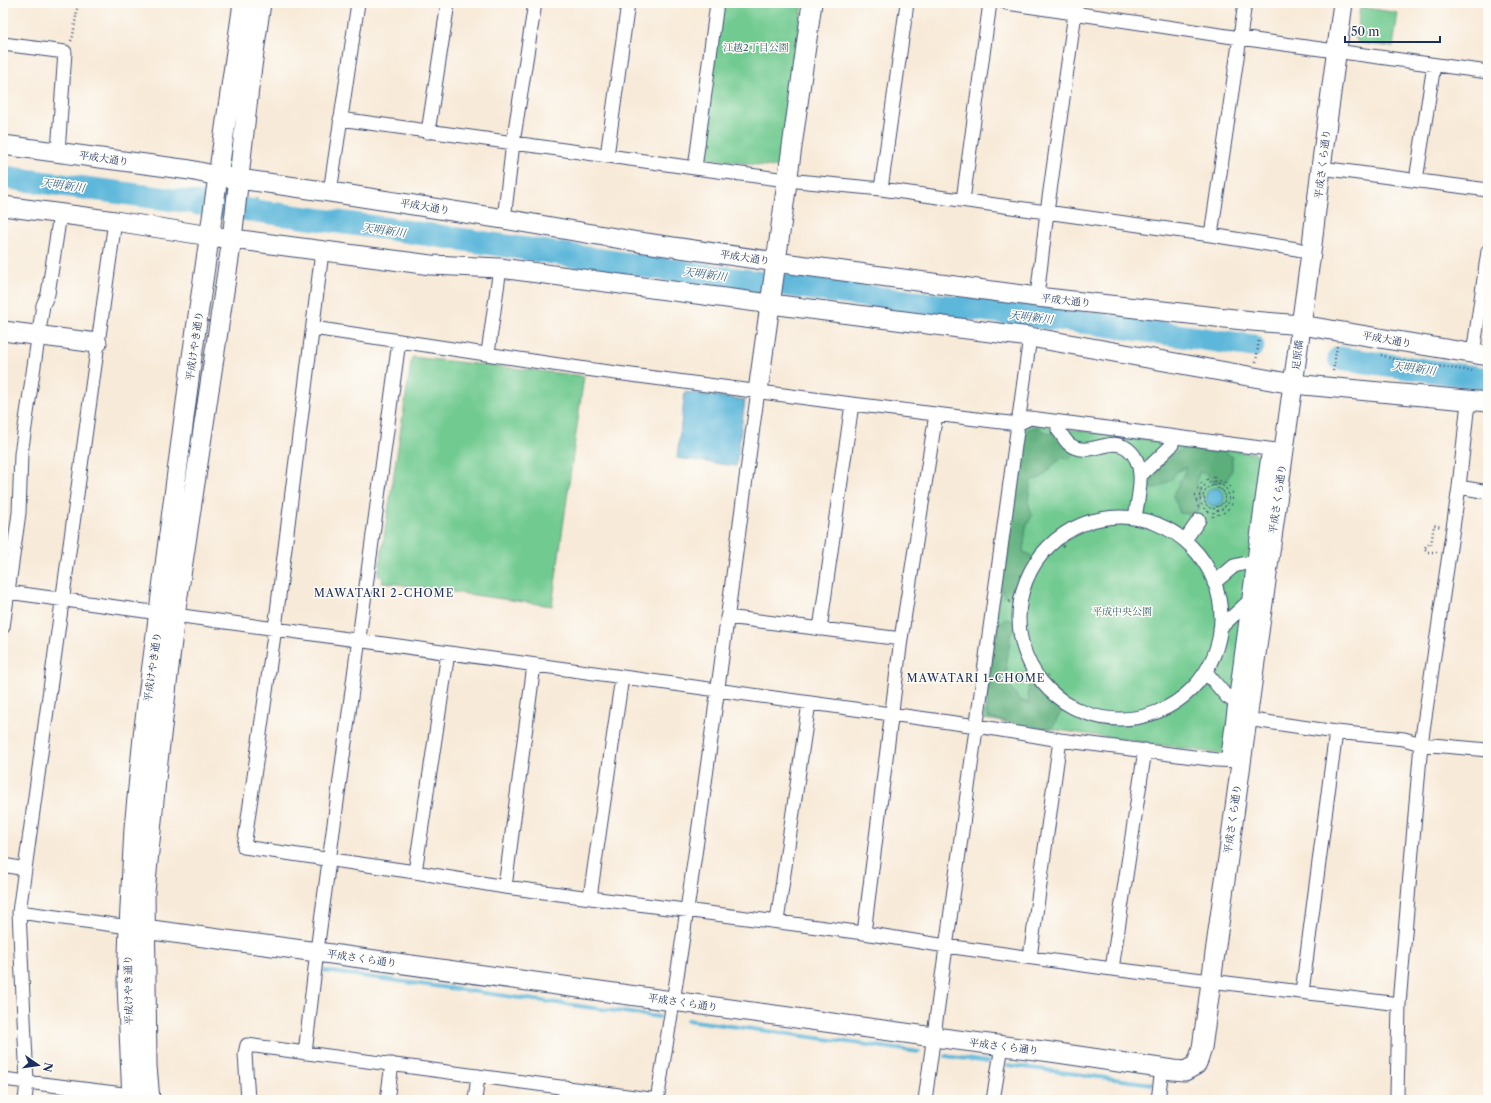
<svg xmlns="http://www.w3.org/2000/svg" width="1491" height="1103" font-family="'Libre Caslon Text','Noto Serif JP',serif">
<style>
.green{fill:#71ca90;stroke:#467c77}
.forest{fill:#5cae7a;stroke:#3c6e6c}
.water{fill:#5db7da;stroke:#3c739c}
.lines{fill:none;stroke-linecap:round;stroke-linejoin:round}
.stream{stroke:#5db7da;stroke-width:4}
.river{stroke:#5db7da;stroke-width:23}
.street-casing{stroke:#3c4b70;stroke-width:15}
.secondary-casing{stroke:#3c4b70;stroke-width:21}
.path{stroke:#3c4b70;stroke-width:2.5;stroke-dasharray:1 3;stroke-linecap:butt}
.street{stroke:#fff;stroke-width:13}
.secondary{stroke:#fff;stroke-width:19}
.labels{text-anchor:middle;stroke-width:3;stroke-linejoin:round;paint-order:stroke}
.park-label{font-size:10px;fill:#355e6d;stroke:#fdfcf7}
.street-label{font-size:10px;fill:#1b2f5e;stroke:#fdfcf7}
.water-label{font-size:11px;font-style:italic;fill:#325f89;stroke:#fdfcf7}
.neighbourhood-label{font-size:11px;letter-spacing:1px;fill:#1b2f5e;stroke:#fdfcf7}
</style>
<rect width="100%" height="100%" fill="#fdfcf7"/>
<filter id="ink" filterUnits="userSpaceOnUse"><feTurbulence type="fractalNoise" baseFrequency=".025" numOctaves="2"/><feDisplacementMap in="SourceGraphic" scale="8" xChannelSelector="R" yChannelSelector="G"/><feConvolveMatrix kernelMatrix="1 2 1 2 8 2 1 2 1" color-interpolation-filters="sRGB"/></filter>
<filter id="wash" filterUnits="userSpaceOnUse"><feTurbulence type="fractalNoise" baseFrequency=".012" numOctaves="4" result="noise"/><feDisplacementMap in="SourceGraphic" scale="16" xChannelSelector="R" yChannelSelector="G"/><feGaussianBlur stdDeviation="0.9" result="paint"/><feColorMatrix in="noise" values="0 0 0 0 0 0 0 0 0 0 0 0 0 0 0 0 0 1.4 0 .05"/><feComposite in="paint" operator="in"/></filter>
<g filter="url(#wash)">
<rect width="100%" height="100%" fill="#f8ead8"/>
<path class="green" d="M 722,3 L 803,3 L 780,168 L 701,157 Z
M 1360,7 L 1398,13 L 1393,47 L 1359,43 L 1356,39 Z
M 196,192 L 206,199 L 205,212 L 198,215 L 193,214 L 193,195 Z
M 257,198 L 255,222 L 244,214 L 244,204 Z
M 412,357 L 584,376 L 552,606 L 382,582 L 383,577 L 378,576 Z
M 1022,423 L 1268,455 L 1228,755 L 983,719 Z"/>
<path class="forest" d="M 1039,427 L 1043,431 L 1052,434 L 1054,430 L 1063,430 L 1073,434 L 1075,454 L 1070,459 L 1062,458 L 1051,467 L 1042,477 L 1031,481 L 1028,501 L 1032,516 L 1026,527 L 1023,552 L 1029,554 L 1039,563 L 1028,593 L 1017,599 L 1007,597 L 999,589 L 1018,453 L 1028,429 Z
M 1206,445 L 1221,448 L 1232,457 L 1232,470 L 1226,481 L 1213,483 L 1209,475 L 1200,472 C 1193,483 1198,482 1200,493 C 1201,498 1199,505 1199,510 L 1187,514 L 1180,513 L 1173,496 L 1187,467 L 1176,472 L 1171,480 L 1159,487 L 1149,489 L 1143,483 L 1156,454 L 1172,455 L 1185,448 Z
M 1006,619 L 1014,621 L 1015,630 L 1010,635 L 1010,644 L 1006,658 L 1007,674 L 1011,687 L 1019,700 L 1029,703 L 1028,694 L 1029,673 L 1037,671 L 1059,695 L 1065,699 L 1064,709 L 1057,718 L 1054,726 C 1033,733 1010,721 989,718 L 987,714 L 987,701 L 997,624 Z"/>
<path class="water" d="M 685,392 L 745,400 L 736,466 L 677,458 Z
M1206 497a9 9 0 1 1 18 0a9 9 0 1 1-18 0Z"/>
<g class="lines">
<path class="stream" d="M 325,971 L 659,1017
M 687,1020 L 919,1052
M 946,1056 L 988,1062
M 1008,1065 L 1152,1084"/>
<path class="river" d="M 3,177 L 390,229 L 642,266 L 764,283
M 786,285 L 872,297 L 1099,324 L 1253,346
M 1339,358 L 1488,379"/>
</g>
</g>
<g filter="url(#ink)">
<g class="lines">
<defs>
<path id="street" d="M 1007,3 L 1240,38 L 1488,72
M 3,44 L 65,52 L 58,152
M 340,119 L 695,168 L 787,180 L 881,189 L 1211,235 L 1297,249 L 1311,253
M 428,132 L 448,3
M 607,156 L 628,3
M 695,168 L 717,3
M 1321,168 L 1488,190
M 1416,180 L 1434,65
M 881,189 L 907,3
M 330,192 L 358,3
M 963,200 L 990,3
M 504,219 L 513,143 L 535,3
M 1211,235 L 1245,3
M 321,260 L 275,628 L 244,847 L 415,872 L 505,887 L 864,933 L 946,946 L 1112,969 L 1399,1004
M 1037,297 L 1047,212 L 1075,13 L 1074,3
M 313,328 L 586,369 L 852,404 L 1018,424 L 1030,418 L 1284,451
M 488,353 L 500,268
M 1473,354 L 1488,251
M 1058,430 C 1062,434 1065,441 1069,444 C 1081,454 1095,447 1108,445 C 1114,443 1123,445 1128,449 C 1148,465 1138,496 1135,518
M 1140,476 L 1172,445
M 1459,487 L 1488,492
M1019 618a101 101 0 1 1 202 0a101 101 0 1 1-202 0Z
M 1185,540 L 1199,520
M 1214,583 L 1234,566 L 1254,561
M 8,592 L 159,613
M 175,615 L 977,726 L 1060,740 L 1217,760 L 1241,761
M 727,617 L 901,639
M 3,627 L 19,513 L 21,454 L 43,305 L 48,294 L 60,214
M 1220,628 L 1248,602
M 820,629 L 852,404
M 1206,672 L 1227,697 L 1235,702
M 1246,719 L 1336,732 L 1404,739 L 1421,744 L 1488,750
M 1228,755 L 1268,455
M 3,865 L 25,869
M 415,872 L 448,653
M 505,887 L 534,665
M 590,897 L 622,677
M 19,912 L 129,927
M 777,921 L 809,703
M 864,933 L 901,639 L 936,414
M 1030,957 L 1060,740
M 1112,969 L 1145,750
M 1302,992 L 1336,732
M 305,1053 L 318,943 L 399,341
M 3,1079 L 131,1095
M 25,1100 L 27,1082 L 19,912 L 115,221
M 248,1100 L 245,1054 L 247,1045 L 657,1100
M 387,1100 L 392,1064
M 475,1100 L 478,1076
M 565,1100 L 565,1087
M 657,1100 C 697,865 725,627 758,391
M 925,1100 L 1030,337
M 993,1100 L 1002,1046
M 1158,1100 L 1162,1069
M 1400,1100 L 1397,1095 L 1399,1004 L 1421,744 L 1459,487 L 1467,411 L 1472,400"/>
<path id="secondary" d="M 3,145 L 190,170 L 218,176 L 330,192 L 504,219 L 639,242 L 776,262 L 1037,297 L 1252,321 L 1301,325 L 1488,356
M 3,206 L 115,221 L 210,236 L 431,265 L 500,268 L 771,304 L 1030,337 L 1293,384 L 1488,402
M 3,331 L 97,343
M 758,391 L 812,3
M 129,927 L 317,952 L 934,1037 L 1051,1052 L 1173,1070 L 1185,1071 L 1196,1065 L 1199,1058 L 1202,1048 L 1311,253 L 1321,168 L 1343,3
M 132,1100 L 127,983 L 129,927 L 134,828 L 144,727 L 191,364 L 243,3
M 150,1100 L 147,1066 L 145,892 L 157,770 L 175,615 L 232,239 L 249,88 L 261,3"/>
</defs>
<use href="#street" class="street-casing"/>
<use href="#secondary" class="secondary-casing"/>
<path class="path" d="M 71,41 L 73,36 L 78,3
M 1381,355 L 1399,361 L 1472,371
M 1256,362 L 1259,339
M 1333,371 L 1337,346
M 1214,477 L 1215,488
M 1207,479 L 1213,488
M 1201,483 L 1210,490
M 1197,489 L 1208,492
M 1218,489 L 1220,478
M 1221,490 L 1226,481
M 1223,492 L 1231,485
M 1224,495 L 1235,492
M 1195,496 L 1207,495
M 1224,498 L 1235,499
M 1196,501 L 1206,498
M 1224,501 L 1233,505
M 1222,503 L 1230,511
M 1220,505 L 1225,515
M 1217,506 L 1219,517
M 1198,507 L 1207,501
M 1204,509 L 1208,503
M 1208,512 L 1211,505
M 1213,517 L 1214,506
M 1058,539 L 1064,548
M 1437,552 L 1428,552 L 1424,548 L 1429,544 L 1431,545 L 1434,525 L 1441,527
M 1005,601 L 1021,603
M 1041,680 L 1048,675
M 1106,717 L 1106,711"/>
<use href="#street" class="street"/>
<use href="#secondary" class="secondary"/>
</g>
</g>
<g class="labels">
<g class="park-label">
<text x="756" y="51">江越2丁目公園</text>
<text x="1122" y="615">平成中央公園</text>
</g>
<g class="street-label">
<text transform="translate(104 158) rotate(8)" y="4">平成大通り</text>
<text transform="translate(1322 164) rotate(-83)" y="4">平成さくら通り</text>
<text transform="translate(425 206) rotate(9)" y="4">平成大通り</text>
<text transform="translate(745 257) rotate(8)" y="4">平成大通り</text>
<text transform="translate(1066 300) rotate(6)" y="4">平成大通り</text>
<text transform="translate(1387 339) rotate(10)" y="4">平成大通り</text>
<text transform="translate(194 346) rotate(-82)" y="4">平成けやき通り</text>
<text transform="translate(1297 355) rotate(-83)" y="4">足原橋</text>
<text transform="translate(1277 499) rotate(-82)" y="4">平成さくら通り</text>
<text transform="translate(152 667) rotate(-82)" y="4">平成けやき通り</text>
<text transform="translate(1232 819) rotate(-82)" y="4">平成さくら通り</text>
<text transform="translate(362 958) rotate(8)" y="4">平成さくら通り</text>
<text transform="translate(128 990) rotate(-91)" y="4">平成けやき通り</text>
<text transform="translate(683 1002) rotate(8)" y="4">平成さくら通り</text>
<text transform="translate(1004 1046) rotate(7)" y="4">平成さくら通り</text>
</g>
<g class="water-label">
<text transform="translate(63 185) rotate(8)" y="4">天明新川</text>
<text transform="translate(384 230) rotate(8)" y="4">天明新川</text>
<text transform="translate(705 274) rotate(8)" y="4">天明新川</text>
<text transform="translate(1031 317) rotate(7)" y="4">天明新川</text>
<text transform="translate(1414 368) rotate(8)" y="4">天明新川</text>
</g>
<g class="neighbourhood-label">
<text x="384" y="597">MAWATARI 2-CHOME</text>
<text x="976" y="682">MAWATARI 1-CHOME</text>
</g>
</g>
<rect width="1491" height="1103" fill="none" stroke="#fdfcf7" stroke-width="16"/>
<g transform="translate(38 1065) rotate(103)" stroke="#fdfcf7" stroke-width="3" paint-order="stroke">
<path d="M0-3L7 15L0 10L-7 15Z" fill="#1b2f5e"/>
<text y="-6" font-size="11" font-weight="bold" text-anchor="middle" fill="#1b2f5e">N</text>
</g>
<path d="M1345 36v6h95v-6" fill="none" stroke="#1b2f5e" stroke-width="2"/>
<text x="1351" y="36" font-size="12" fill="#1b2f5e" stroke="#fdfcf7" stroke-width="3" paint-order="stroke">50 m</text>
</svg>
